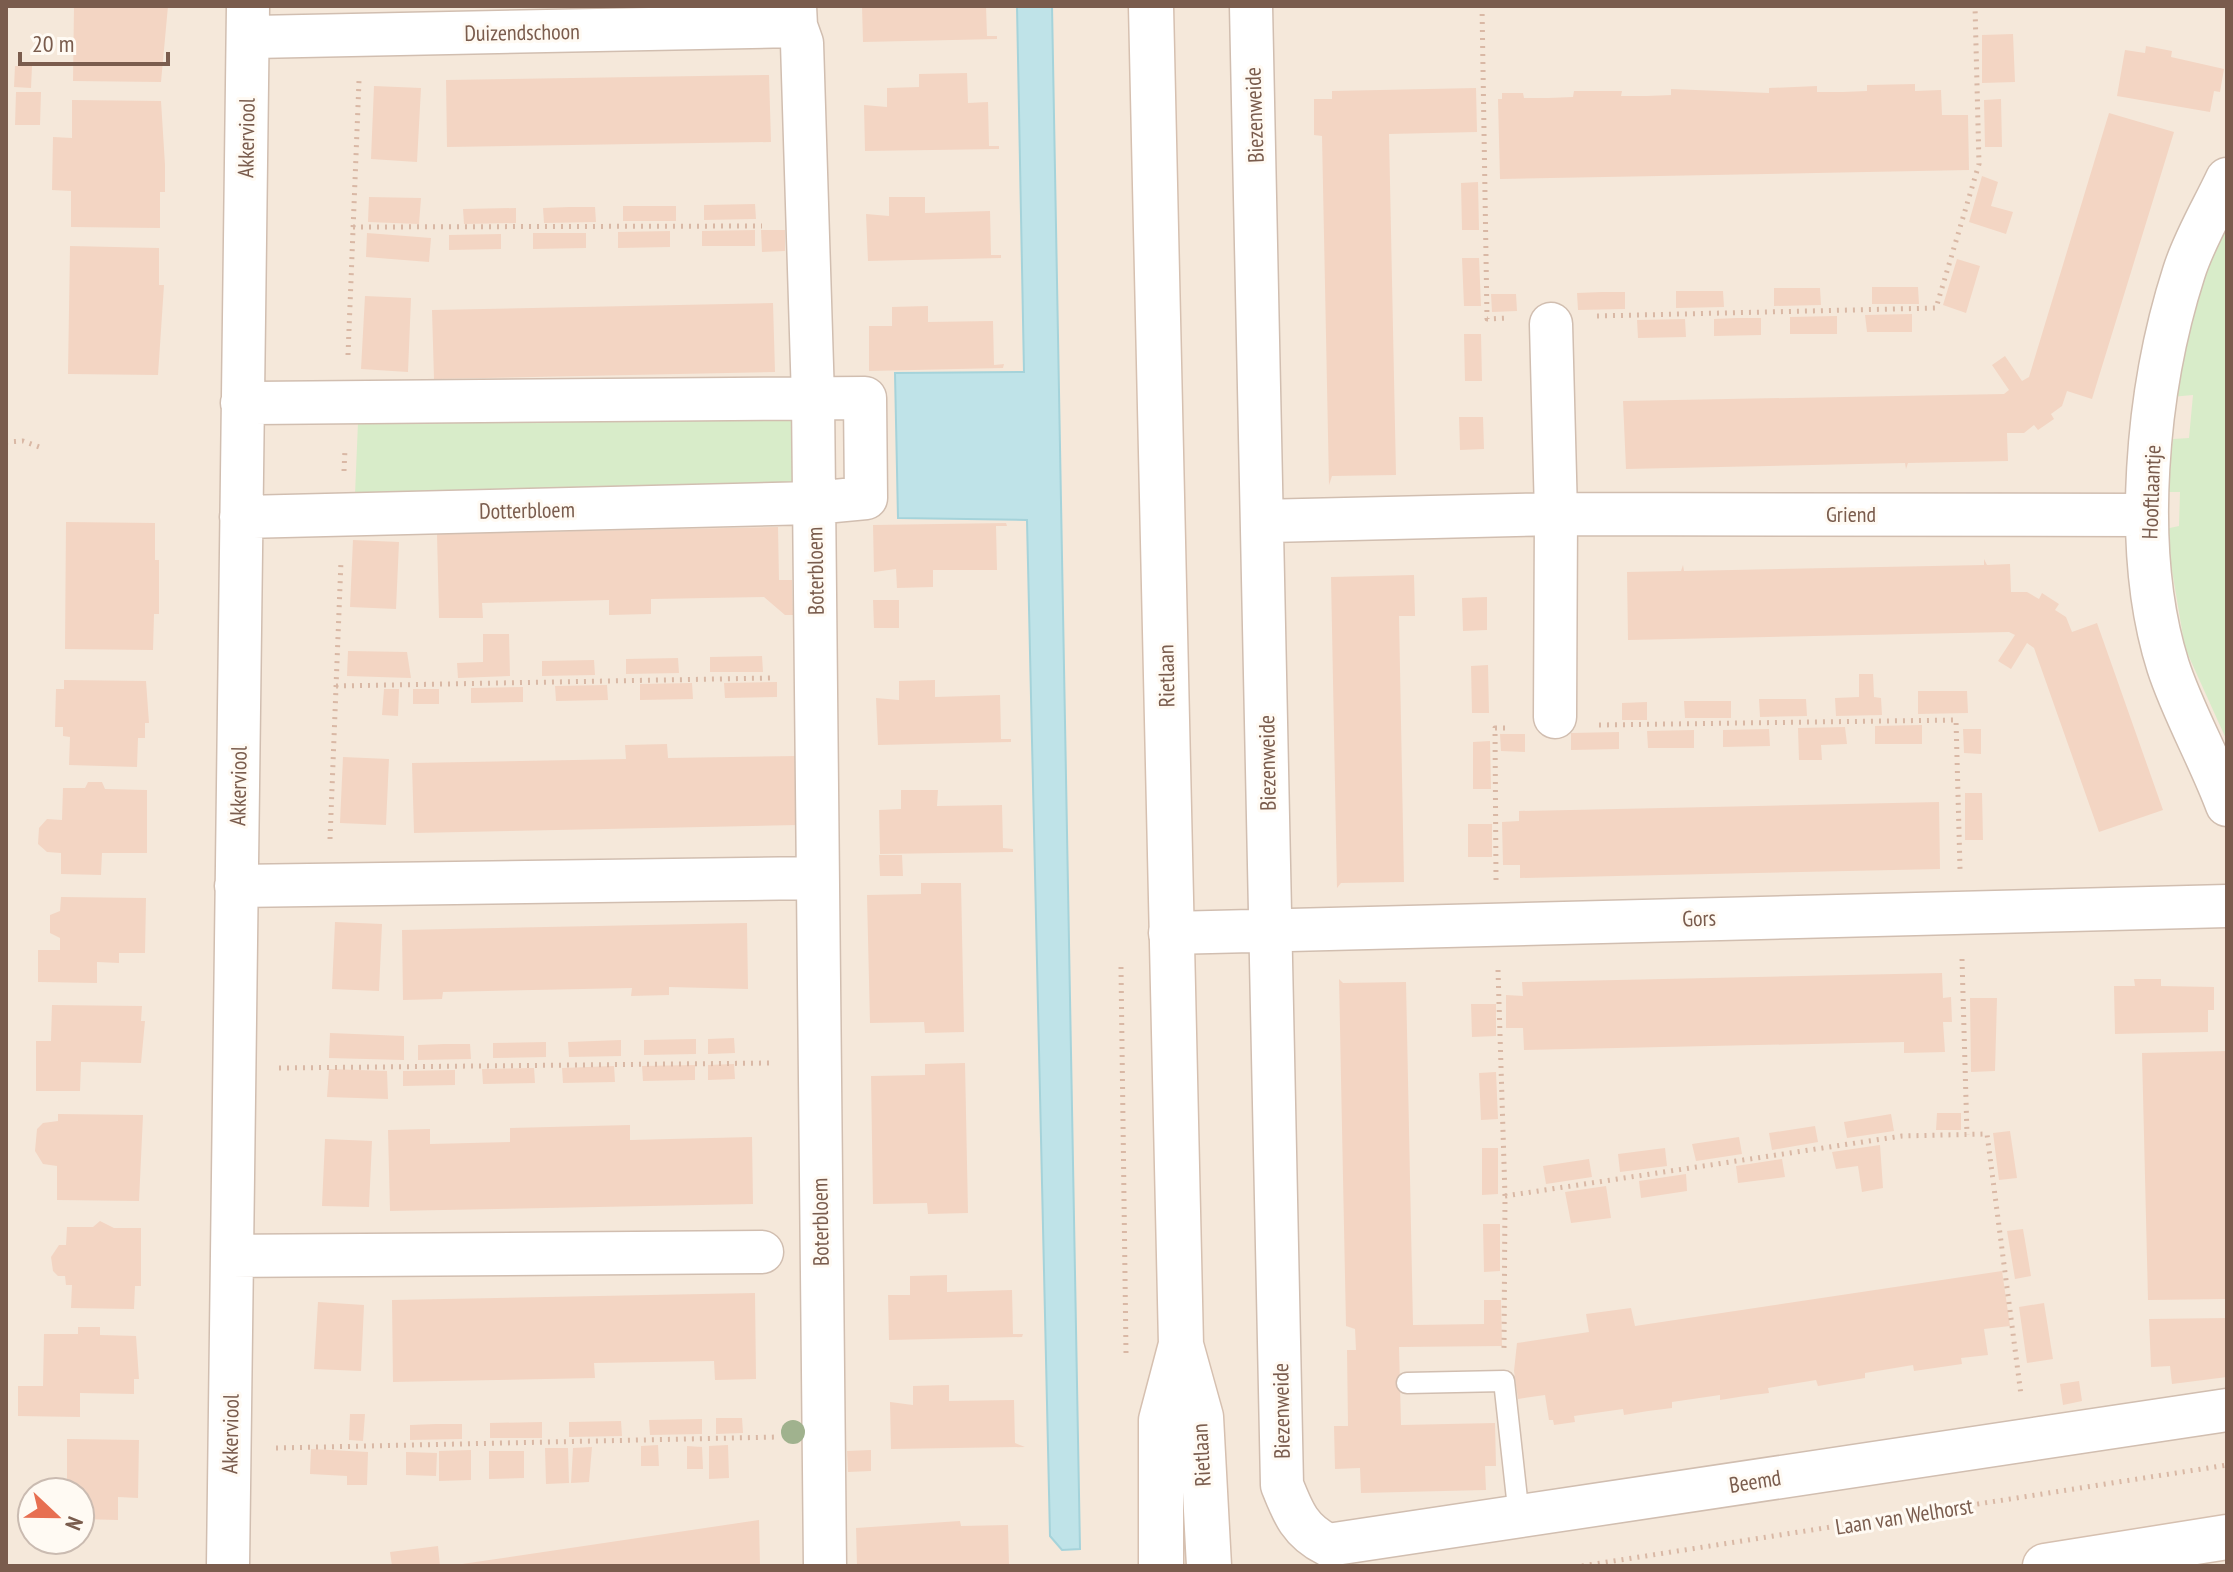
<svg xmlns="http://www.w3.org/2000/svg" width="2233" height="1572" font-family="'PT Sans Narrow',sans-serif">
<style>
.residential{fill:#f5e8da;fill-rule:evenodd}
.green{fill:#d8ecc9}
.water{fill:#bfe3e8;stroke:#a5d3da;stroke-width:2}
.building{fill:#f3d5c3}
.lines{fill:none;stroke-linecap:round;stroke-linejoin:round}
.lane-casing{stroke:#d1beb0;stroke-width:23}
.street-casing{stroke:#d1beb0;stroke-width:45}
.secondary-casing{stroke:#d6c0b0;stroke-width:47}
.path{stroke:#d9b8a5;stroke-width:5;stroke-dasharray:2 6;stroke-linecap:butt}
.lane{stroke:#fff;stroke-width:20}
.street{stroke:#fff;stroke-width:42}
.secondary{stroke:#fff;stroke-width:44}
.tree{fill:#a0b28e}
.labels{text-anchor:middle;stroke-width:6;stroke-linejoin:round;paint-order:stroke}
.street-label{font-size:22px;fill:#7a5c4d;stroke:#fffaf3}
</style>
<rect width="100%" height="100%" fill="#fdf6ec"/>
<path class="residential" d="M 6,6 L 2227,6 L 2227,1566 L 6,1566 ZM 32,1492 L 80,1492 L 80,1540 L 32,1540 Z"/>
<path class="green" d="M 2227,211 L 2227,741 L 2185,648 L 2165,529 L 2179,526 L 2180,492 L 2165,492 L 2173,439 L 2189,438 L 2193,395 L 2171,397 L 2177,346 Z
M 799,412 L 800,486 L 355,495 L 358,422 Z"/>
<path class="water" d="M 1017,6 L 1052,6 L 1080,1549 L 1062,1550 L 1050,1536 L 1027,520 L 898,518 L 895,373 L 1024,372 Z"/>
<path class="building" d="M 74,6 L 168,6 L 161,82 L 73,81 Z
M 862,6 L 986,6 L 987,36 L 997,36 L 997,39 L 863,42 Z
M 2013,34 L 2015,82 L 1982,83 L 1982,35 Z
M 2146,46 L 2172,51 L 2171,57 L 2224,69 L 2220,92 L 2214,91 L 2210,112 L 2117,96 L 2125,50 L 2145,53 Z
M 15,66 L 32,66 L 31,88 L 14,87 Z
M 967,73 L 968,103 L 988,102 L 989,146 L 999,146 L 999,149 L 865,151 L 864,105 L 887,107 L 887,88 L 919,87 L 919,74 Z
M 769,75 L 771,142 L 447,147 L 446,80 Z
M 1915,84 L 1915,91 L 1941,90 L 1942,115 L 1968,115 L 1969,170 L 1500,179 L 1498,99 L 1502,99 L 1502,93 L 1523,93 L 1524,98 L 1548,98 L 1573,97 L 1574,91 L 1622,91 L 1621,96 L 1647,96 L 1671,95 L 1671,89 L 1769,93 L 1769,88 L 1817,86 L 1817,92 L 1843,92 L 1867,91 L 1867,85 Z
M 374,86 L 421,88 L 417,162 L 371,159 Z
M 1476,88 L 1477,132 L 1389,134 L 1396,475 L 1332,476 L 1329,485 L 1322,136 L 1314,135 L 1314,99 L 1332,99 L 1332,91 Z
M 16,92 L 41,92 L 40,125 L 15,125 Z
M 2001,99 L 2002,147 L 1985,147 L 1984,100 Z
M 72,100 L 161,101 L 165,165 L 165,192 L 160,192 L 160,228 L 71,227 L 71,191 L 52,190 L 53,137 L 72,138 Z
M 2109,113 L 2174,132 L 2092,399 L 2067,391 L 2062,406 L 2051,414 L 2054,419 L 2038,430 L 2034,425 L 2024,433 L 2007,433 L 2008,461 L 1908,463 L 1906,469 L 1905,463 L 1626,469 L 1623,401 L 2004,394 L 2009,390 L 1992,365 L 2005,356 L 2022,381 L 2029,377 Z
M 1982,176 L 1998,182 L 1991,206 L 2013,212 L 2006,234 L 1969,222 Z
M 1478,182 L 1479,230 L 1462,230 L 1461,183 Z
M 369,197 L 421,198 L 419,224 L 368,222 Z
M 889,197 L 925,197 L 925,213 L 990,211 L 991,255 L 1001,255 L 1001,258 L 868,261 L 866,214 L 889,216 Z
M 755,204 L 756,219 L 704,220 L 704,205 Z
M 623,206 L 676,206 L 676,221 L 623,221 Z
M 569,207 L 595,207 L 596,222 L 544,223 L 543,208 Z
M 516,208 L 516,223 L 464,224 L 463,209 Z
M 755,230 L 755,246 L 702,246 L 702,231 Z
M 761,230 L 785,230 L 785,251 L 762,252 Z
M 670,231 L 670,247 L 618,248 L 618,232 Z
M 367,233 L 431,238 L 429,262 L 366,257 Z
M 533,233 L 586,233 L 586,248 L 533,249 Z
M 501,234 L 501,249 L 449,250 L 449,235 Z
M 70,246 L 159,248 L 159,285 L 164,285 L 158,375 L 68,374 Z
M 1462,258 L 1479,258 L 1481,306 L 1464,306 Z
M 1957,259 L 1980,266 L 1966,313 L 1943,305 Z
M 1872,287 L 1918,287 L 1919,304 L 1872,304 Z
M 1774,288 L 1820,288 L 1821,305 L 1774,306 Z
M 1676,291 L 1723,291 L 1724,307 L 1676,308 Z
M 1602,292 L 1625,292 L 1625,309 L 1578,310 L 1577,293 Z
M 1491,294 L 1516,294 L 1517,311 L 1492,312 Z
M 365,296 L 411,298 L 408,372 L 361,369 Z
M 773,303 L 775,372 L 434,379 L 432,310 Z
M 928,306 L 928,322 L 993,321 L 994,365 L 1004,364 L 1003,368 L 869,371 L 869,326 L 892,326 L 892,307 Z
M 1912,314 L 1912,332 L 1867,332 L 1865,315 Z
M 1837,316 L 1837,334 L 1790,334 L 1790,317 Z
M 1737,318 L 1761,318 L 1761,335 L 1714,336 L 1714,319 Z
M 1685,319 L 1686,337 L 1638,338 L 1637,320 Z
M 1464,334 L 1481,334 L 1482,381 L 1465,381 Z
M 1459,417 L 1483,417 L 1484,449 L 1460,450 Z
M 66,522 L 155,523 L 155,560 L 159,560 L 159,614 L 154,614 L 153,650 L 65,649 Z
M 1006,523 L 1007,526 L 996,526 L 997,570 L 933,570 L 933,587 L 897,588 L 896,569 L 874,572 L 873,525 Z
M 778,527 L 779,580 L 792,580 L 793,615 L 785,615 L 764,597 L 651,599 L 651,614 L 609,615 L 609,600 L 482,603 L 483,618 L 439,618 L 437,534 Z
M 353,540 L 399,542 L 396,609 L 350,607 Z
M 1984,559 L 1987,565 L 2010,564 L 2011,592 L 2027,592 L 2039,599 L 2042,593 L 2059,604 L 2055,610 L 2066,617 L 2072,632 L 2097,623 L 2163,810 L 2099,832 L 2034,648 L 2027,643 L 2011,669 L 1998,661 L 2015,635 L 2009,632 L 1628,640 L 1627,572 L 1681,571 L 1683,565 L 1684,571 L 1984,565 Z
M 1414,575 L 1415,616 L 1399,616 L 1404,882 L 1341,883 L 1337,888 L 1331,577 Z
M 1487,597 L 1487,630 L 1463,631 L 1462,598 Z
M 873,600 L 899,600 L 899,628 L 874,628 Z
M 483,634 L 509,634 L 510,676 L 458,678 L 457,663 L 483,662 Z
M 348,651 L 407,652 L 411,678 L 347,676 Z
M 762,656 L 763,672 L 710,672 L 710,657 Z
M 678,658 L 679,673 L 626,674 L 626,659 Z
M 594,660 L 595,675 L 542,676 L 542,661 Z
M 1488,665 L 1489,713 L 1472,713 L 1471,666 Z
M 1859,674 L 1873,674 L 1874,697 L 1881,698 L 1882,715 L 1836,716 L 1835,698 L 1859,697 Z
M 64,680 L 146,681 L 149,723 L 145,723 L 145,738 L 138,738 L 137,767 L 69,765 L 70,737 L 63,736 L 63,727 L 55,727 L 56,689 L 64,689 Z
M 935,680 L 935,697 L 1000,695 L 1001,739 L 1011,739 L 1011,742 L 878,745 L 876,698 L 899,700 L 899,681 Z
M 777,682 L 777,697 L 725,698 L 724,683 Z
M 692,683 L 693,699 L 640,700 L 640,684 Z
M 607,685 L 608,700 L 556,701 L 555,686 Z
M 523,687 L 523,702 L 471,703 L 471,688 Z
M 384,689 L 399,689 L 398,716 L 382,715 Z
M 413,689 L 439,689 L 439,704 L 413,704 Z
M 1918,691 L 1967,691 L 1968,713 L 1918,714 Z
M 1759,699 L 1806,699 L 1807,716 L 1760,717 Z
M 1684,701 L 1731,701 L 1731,718 L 1685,718 Z
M 1647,702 L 1647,720 L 1622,720 L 1622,703 Z
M 1922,725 L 1922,744 L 1875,744 L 1875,726 Z
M 1845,727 L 1847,744 L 1821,745 L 1822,760 L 1799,760 L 1798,728 Z
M 1769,729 L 1770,746 L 1723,747 L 1723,730 Z
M 1963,729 L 1981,729 L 1981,754 L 1964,753 Z
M 1694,730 L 1694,748 L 1648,748 L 1647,731 Z
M 1619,732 L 1619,749 L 1571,750 L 1571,733 Z
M 1500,734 L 1525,734 L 1525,752 L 1501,751 Z
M 1490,741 L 1491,789 L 1473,789 L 1473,742 Z
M 667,744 L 668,758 L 796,756 L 797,825 L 414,833 L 412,763 L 626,759 L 625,745 Z
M 343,757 L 389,759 L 386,825 L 340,823 Z
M 88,782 L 102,782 L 105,789 L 147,790 L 147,853 L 102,853 L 101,875 L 61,874 L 61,853 L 47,852 L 38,844 L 39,828 L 47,819 L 62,820 L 63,788 L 85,788 Z
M 901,790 L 938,790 L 937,806 L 1002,805 L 1003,848 L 1013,849 L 1013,852 L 880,854 L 879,810 L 901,809 Z
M 1965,793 L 1982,793 L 1983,840 L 1965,840 Z
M 1939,802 L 1940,869 L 1520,878 L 1520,865 L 1503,865 L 1502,822 L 1519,821 L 1519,811 Z
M 1468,824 L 1492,824 L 1492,857 L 1468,857 Z
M 879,855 L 902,855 L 903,876 L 880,876 Z
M 921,883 L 961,883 L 964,1032 L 925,1033 L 924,1022 L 870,1023 L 867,895 L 921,894 Z
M 61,897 L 146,898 L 145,953 L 119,953 L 119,963 L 97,962 L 97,983 L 38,982 L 38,950 L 60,950 L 60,938 L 50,933 L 50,915 L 60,911 Z
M 335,922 L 382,924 L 379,991 L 332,989 Z
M 747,923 L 748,989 L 669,987 L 669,995 L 631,996 L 632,988 L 443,992 L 442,999 L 403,1000 L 402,930 Z
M 1942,973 L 1943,998 L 1951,997 L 1952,1022 L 1943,1022 L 1945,1052 L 1904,1053 L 1904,1042 L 1524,1050 L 1523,1028 L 1506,1028 L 1506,995 L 1523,996 L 1522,982 Z
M 1339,979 L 1343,983 L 1406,982 L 1413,1325 L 1484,1324 L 1484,1300 L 1501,1300 L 1502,1346 L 1399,1347 L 1401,1425 L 1495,1423 L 1496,1466 L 1485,1466 L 1486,1490 L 1361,1493 L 1360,1468 L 1335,1469 L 1334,1426 L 1348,1426 L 1347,1350 L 1356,1350 L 1355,1329 L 1346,1326 Z
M 2134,979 L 2161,979 L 2161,986 L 2214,987 L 2214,1010 L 2208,1010 L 2208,1032 L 2115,1034 L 2114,986 L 2135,986 Z
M 1970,998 L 1997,998 L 1995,1071 L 1971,1072 Z
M 1471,1004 L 1496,1004 L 1496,1036 L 1472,1037 Z
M 52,1005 L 142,1006 L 141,1021 L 145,1021 L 141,1063 L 81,1062 L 80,1091 L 36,1091 L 36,1041 L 51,1041 Z
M 330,1033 L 404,1036 L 404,1060 L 329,1058 Z
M 734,1038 L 735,1053 L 708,1054 L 708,1039 Z
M 696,1039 L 696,1054 L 644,1055 L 644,1040 Z
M 621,1040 L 621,1056 L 569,1057 L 568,1042 Z
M 546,1042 L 546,1057 L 493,1058 L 493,1043 Z
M 444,1044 L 470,1044 L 471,1059 L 418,1060 L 418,1045 Z
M 2227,1051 L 2227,1299 L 2148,1300 L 2142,1053 Z
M 965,1063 L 968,1213 L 928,1214 L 927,1203 L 873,1204 L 871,1076 L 925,1075 L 925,1064 Z
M 734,1064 L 735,1079 L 708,1080 L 708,1065 Z
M 695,1065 L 695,1080 L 643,1081 L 642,1066 Z
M 614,1066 L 615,1082 L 563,1083 L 562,1068 Z
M 534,1068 L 535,1083 L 483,1084 L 482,1069 Z
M 329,1069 L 387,1071 L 388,1099 L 327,1097 Z
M 455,1070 L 455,1085 L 403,1086 L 403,1071 Z
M 1496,1072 L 1498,1119 L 1481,1120 L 1479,1073 Z
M 1937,1113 L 1961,1113 L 1961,1130 L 1936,1130 Z
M 58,1114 L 143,1115 L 139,1201 L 57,1200 L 57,1166 L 43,1164 L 35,1151 L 37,1129 L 43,1123 L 58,1121 Z
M 1891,1114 L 1894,1131 L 1847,1138 L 1844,1122 Z
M 630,1125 L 630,1140 L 752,1137 L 753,1204 L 390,1211 L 388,1130 L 430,1129 L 430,1144 L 510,1142 L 510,1128 Z
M 1815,1126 L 1818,1142 L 1772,1150 L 1769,1133 Z
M 2010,1131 L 2017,1178 L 1999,1180 L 1993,1133 Z
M 1739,1137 L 1742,1154 L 1696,1161 L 1692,1144 Z
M 325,1139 L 372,1141 L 369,1207 L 322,1206 Z
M 1880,1145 L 1883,1188 L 1862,1192 L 1858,1166 L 1836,1169 L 1832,1152 Z
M 1482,1148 L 1498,1148 L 1498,1194 L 1482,1195 Z
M 1665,1148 L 1667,1166 L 1620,1172 L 1618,1154 Z
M 1589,1159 L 1592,1177 L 1546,1184 L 1543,1166 Z
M 1782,1159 L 1785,1177 L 1738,1183 L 1736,1166 Z
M 1686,1174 L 1687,1191 L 1641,1198 L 1639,1181 Z
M 1606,1186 L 1611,1218 L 1571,1223 L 1565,1192 Z
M 100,1221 L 114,1228 L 141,1228 L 141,1286 L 135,1286 L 134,1309 L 71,1308 L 72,1285 L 66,1285 L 65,1276 L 58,1276 L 53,1271 L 51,1257 L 59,1245 L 66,1245 L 67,1227 L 93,1227 Z
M 1483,1224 L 1500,1224 L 1500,1271 L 1484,1272 Z
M 2023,1229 L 2031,1276 L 2015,1279 L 2007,1231 Z
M 2002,1271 L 2010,1326 L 1984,1329 L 1988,1355 L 1961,1358 L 1962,1364 L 1914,1371 L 1913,1365 L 1865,1373 L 1865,1378 L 1818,1386 L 1816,1380 L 1768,1388 L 1769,1393 L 1745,1396 L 1720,1400 L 1720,1395 L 1672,1402 L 1672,1408 L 1648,1411 L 1624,1415 L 1623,1409 L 1574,1416 L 1575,1422 L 1554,1425 L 1553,1420 L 1549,1420 L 1545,1395 L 1518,1399 L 1514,1371 L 1517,1343 L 1589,1332 L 1586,1314 L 1631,1308 L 1635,1326 Z
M 947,1275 L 947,1292 L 1012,1290 L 1013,1334 L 1023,1334 L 1022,1337 L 889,1340 L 888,1295 L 910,1295 L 910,1276 Z
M 755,1293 L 756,1379 L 715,1380 L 714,1361 L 594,1363 L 595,1378 L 393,1382 L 392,1300 Z
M 318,1302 L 364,1305 L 361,1371 L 314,1369 Z
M 2044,1303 L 2053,1359 L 2027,1363 L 2019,1307 Z
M 2227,1318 L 2227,1377 L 2172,1384 L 2170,1366 L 2151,1367 L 2149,1319 Z
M 78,1327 L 100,1327 L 100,1335 L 136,1336 L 139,1379 L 134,1379 L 134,1394 L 80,1393 L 80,1417 L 18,1416 L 18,1386 L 43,1386 L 44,1334 L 78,1334 Z
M 2079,1381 L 2082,1401 L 2063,1405 L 2060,1384 Z
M 949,1385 L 949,1401 L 1014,1400 L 1015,1443 L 1025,1447 L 891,1449 L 890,1402 L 913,1405 L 913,1386 Z
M 350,1414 L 365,1414 L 363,1441 L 349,1440 Z
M 716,1418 L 742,1418 L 743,1433 L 716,1434 Z
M 702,1419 L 702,1434 L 650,1435 L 649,1420 Z
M 621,1421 L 622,1436 L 569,1437 L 569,1422 Z
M 542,1422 L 542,1438 L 490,1438 L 490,1423 Z
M 436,1424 L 462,1424 L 462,1439 L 410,1440 L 410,1425 Z
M 67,1439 L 139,1440 L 138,1498 L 118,1497 L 118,1520 L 80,1519 L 80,1492 L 67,1492 Z
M 658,1445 L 659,1466 L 641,1466 L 641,1446 Z
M 728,1445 L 729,1478 L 709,1479 L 709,1446 Z
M 687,1446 L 702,1447 L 703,1469 L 687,1469 Z
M 592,1447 L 589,1482 L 571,1483 L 573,1448 Z
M 545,1448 L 568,1448 L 569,1483 L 546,1484 Z
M 311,1449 L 368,1452 L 367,1485 L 347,1485 L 347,1476 L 310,1474 Z
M 471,1450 L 471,1480 L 439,1481 L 439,1451 Z
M 871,1450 L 871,1471 L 848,1472 L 847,1451 Z
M 489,1451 L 524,1451 L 524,1478 L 489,1479 Z
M 406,1452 L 437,1453 L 436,1476 L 406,1475 Z
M 759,1520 L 760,1566 L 462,1566 L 462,1564 Z
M 960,1521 L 961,1526 L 1008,1525 L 1009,1566 L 857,1566 L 856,1528 Z
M 438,1546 L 440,1566 L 392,1566 L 390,1552 Z"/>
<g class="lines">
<defs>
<path id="lane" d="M 1407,1383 L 1504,1381 L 1519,1517"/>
<path id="street" d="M 795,6 L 796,26 L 802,43 L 813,398 L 825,1566
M 1251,6 L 1282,1485 C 1293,1513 1300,1531 1328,1545 L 2227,1410
M 248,37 L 796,26
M 2227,179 C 2213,209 2194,240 2184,272 C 2147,387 2131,549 2168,666 C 2182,710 2210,759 2227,805
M 1551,324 L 1556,514 L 1555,717
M 241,517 L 813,503 L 866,498 L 865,398 L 242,403
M 1265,521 L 1556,514 L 2147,515
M 236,886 L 816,878
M 1170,933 L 2227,906
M 232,1256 L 762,1252
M 228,1566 L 248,6"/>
<path id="secondary" d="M 1151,6 L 1181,1345 L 1201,1417 L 1209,1566
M 1161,1566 L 1161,1420 L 1180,1348
M 2045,1566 L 2227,1537"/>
</defs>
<use href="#lane" class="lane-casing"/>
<use href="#street" class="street-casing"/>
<use href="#secondary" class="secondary-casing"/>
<path class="path" d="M 1482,6 L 1487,319 L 1507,318
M 353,227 L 762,226
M 1597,316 L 1936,308 L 1979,164 L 1975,6
M 348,355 L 359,81
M 6,442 L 23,441 L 42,448
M 344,471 L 345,449
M 336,686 L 771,678
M 1599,725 L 1956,720 L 1960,869
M 330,839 L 341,561
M 1496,880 L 1495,728 L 1509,728
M 1962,959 L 1967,1135
M 1121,967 L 1126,1353
M 1498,970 L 1505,1196 L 1504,1348
M 279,1068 L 773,1063
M 1505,1196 L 1902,1136 L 1987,1134 L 2021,1395
M 276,1448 L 778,1437
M 1582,1566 L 2227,1465"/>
<use href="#lane" class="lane"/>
<use href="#street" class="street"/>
<use href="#secondary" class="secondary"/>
</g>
<circle class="tree" cx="793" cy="1432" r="12"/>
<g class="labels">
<g class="street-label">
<text transform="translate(522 32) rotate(-1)" y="8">Duizendschoon</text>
<text transform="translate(1254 115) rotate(-92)" y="8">Biezenweide</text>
<text transform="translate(246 138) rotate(-89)" y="8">Akkerviool</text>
<text transform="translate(2151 492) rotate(-88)" y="8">Hooftlaantje</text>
<text transform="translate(527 510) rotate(-1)" y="8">Dotterbloem</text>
<text x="1851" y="522">Griend</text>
<text transform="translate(815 571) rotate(-91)" y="8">Boterbloem</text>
<text transform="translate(1166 676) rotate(-91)" y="8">Rietlaan</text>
<text transform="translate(1267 763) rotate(-91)" y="8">Biezenweide</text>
<text transform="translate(238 786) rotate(-89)" y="8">Akkerviool</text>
<text transform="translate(1699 918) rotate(-2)" y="8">Gors</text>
<text transform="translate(820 1222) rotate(-91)" y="8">Boterbloem</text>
<text transform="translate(1281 1411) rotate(-91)" y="8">Biezenweide</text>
<text transform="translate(230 1434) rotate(-89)" y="8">Akkerviool</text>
<text transform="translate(1201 1455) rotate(-93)" y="8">Rietlaan</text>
<text transform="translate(1755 1481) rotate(-9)" y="8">Beemd</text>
<text transform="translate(1904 1516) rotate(-9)" y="8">Laan van Welhorst</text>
</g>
</g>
<rect width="2233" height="1572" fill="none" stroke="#7a5c4d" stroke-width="16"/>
<g transform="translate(56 1516) rotate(112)"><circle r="38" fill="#fffaf3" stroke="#cabbb1" stroke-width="2"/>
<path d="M0-6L14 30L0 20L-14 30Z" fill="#e76f51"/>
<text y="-12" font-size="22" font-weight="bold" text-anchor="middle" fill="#7a5c4d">N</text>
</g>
<path d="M20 52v12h148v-12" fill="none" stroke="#7a5c4d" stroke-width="4"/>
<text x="32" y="52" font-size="24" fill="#7a5c4d" stroke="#fffaf3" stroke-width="6" paint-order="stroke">20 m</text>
</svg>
